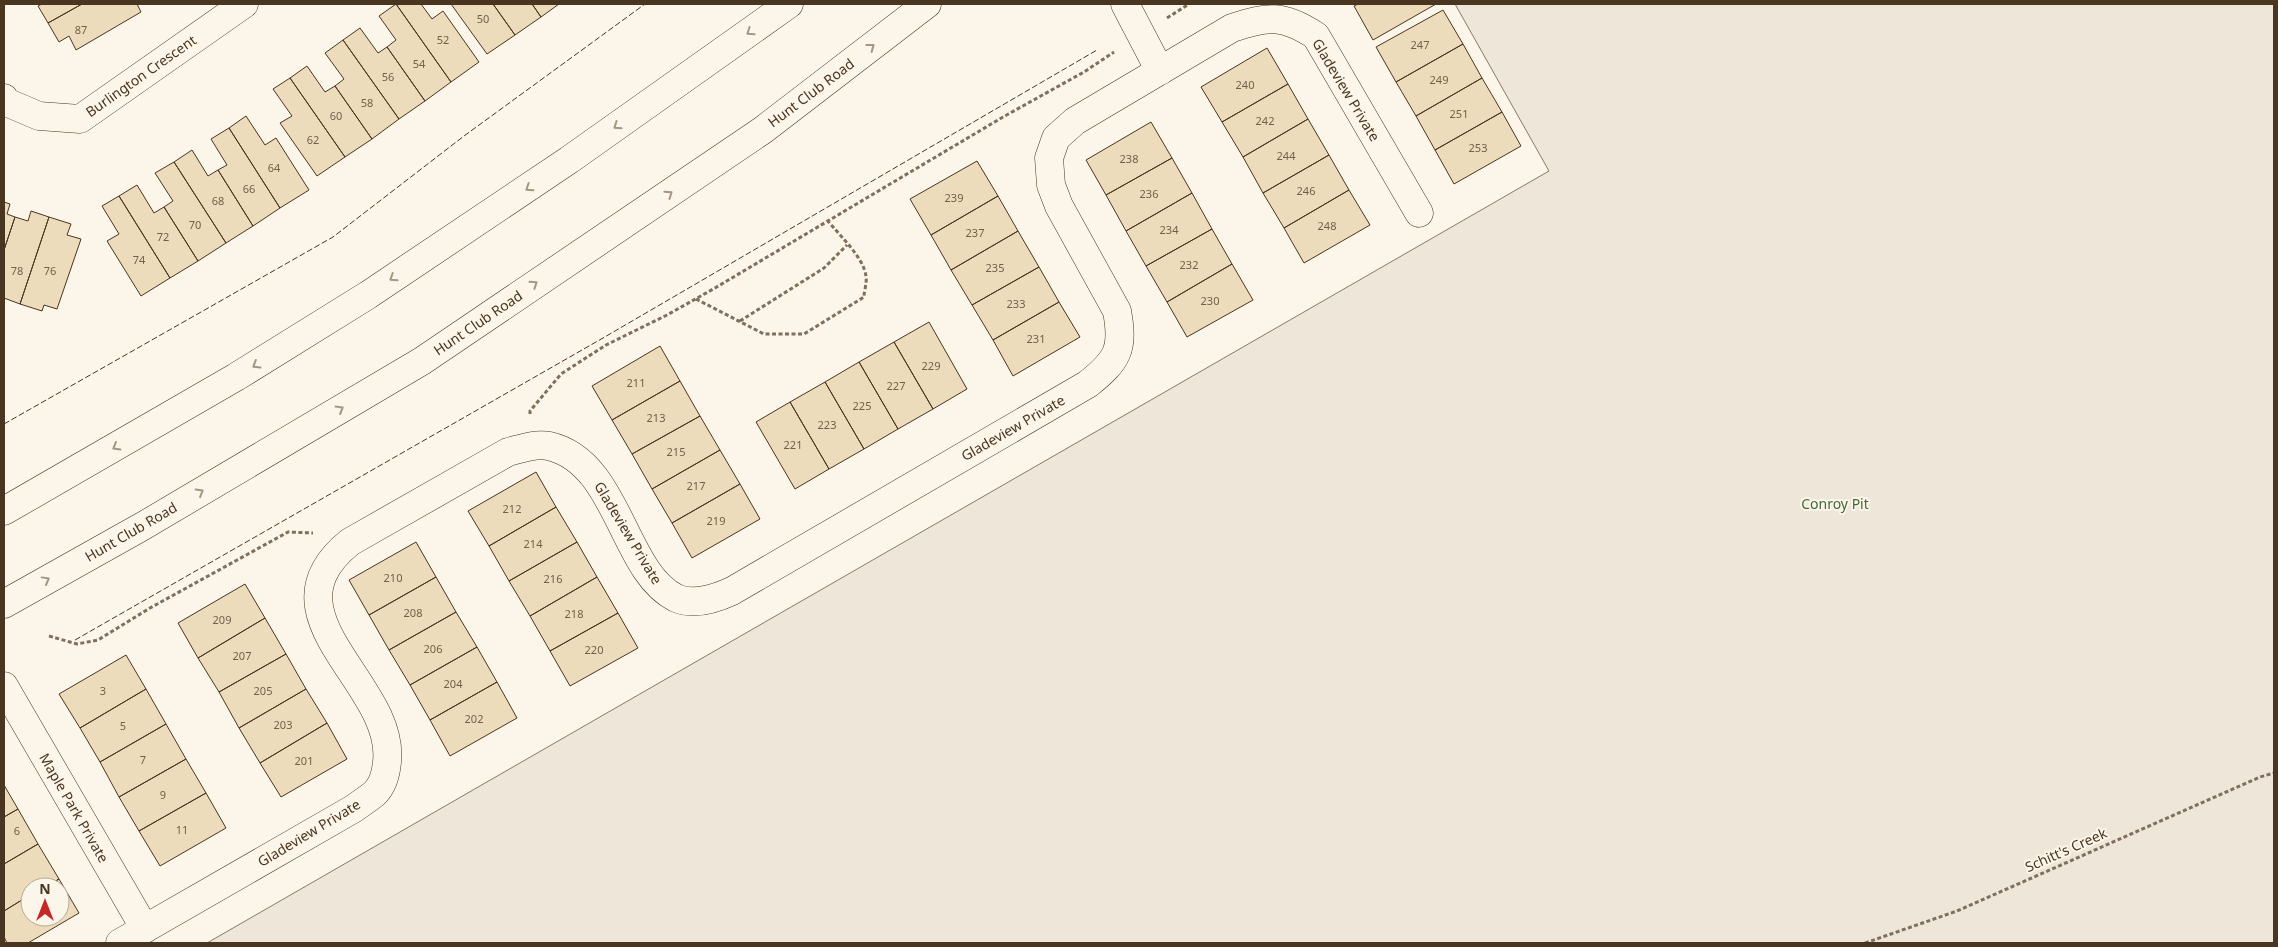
<svg xmlns="http://www.w3.org/2000/svg" width="2278" height="947" font-family="'Noto Sans',sans-serif">
<style>
.green{fill:#ede6d9;stroke:#887966}
.building{fill:#ecdcbc;stroke:#4a3520}
.lines{fill:none;stroke-linecap:round;stroke-linejoin:round}
.street-casing{stroke:#4a3520;stroke-width:29}
.primary-casing{stroke:#4a3520;stroke-width:29}
.path{stroke:#7f6f5c;stroke-width:3;stroke-dasharray:4 2.5;stroke-linecap:butt}
.street{stroke:#fbf6e9;stroke-width:28}
.primary{stroke:#fbf6e9;stroke-width:28}
.fence{stroke:#4a3520;stroke-width:1;stroke-dasharray:6 2.5;stroke-linecap:butt}
.oneway{stroke:#a29684}
.labels{text-anchor:middle;stroke-width:4;stroke-linejoin:round;paint-order:stroke}
.number-label{font-size:11px;fill:#725f47}
.street-label{font-size:14px;fill:#4a3520;stroke:#fbf6e9}
.park-label{font-size:14px;fill:#436837;stroke:#fbf6e9}
</style>
<rect width="100%" height="100%" fill="#fbf6e9"/>
<path class="green" d="M 1455,4 L 2274,4 L 2274,943 L 207,943 L 1549,171 Z"/>
<path class="building" d="M 42,4 L 82,4 L 48,23 L 38,6 Z
M 82,4 L 137,4 L 141,12 L 76,50 L 69,36 L 59,42 L 48,23 Z
M 396,4 L 451,82 L 425,101 L 387,47 L 396,40 L 379,16 Z
M 396,4 L 421,4 L 432,19 L 443,11 L 479,62 L 451,82 Z
M 451,4 L 493,4 L 515,35 L 487,54 Z
M 493,4 L 532,4 L 541,17 L 515,35 Z
M 532,4 L 559,4 L 541,17 Z
M 1358,4 L 1436,4 L 1373,40 L 1354,6 Z
M 1443,10 L 1463,44 L 1396,82 L 1376,47 Z
M 360,28 L 378,53 L 387,47 L 425,101 L 399,119 L 343,40 Z
M 343,40 L 399,119 L 372,139 L 335,86 L 344,79 L 325,53 Z
M 1463,44 L 1482,78 L 1416,116 L 1396,82 Z
M 1267,48 L 1288,84 L 1222,122 L 1201,87 Z
M 307,66 L 325,92 L 335,86 L 372,139 L 345,157 L 290,78 Z
M 290,78 L 345,157 L 317,176 L 280,123 L 292,116 L 273,89 Z
M 1482,78 L 1502,112 L 1435,150 L 1416,116 Z
M 1288,84 L 1308,119 L 1243,157 L 1222,122 Z
M 1502,112 L 1521,146 L 1454,184 L 1435,150 Z
M 246,116 L 265,145 L 276,138 L 309,190 L 280,208 L 229,128 Z
M 1308,119 L 1329,155 L 1263,193 L 1243,157 Z
M 1151,122 L 1172,158 L 1106,195 L 1086,160 Z
M 229,128 L 280,208 L 253,226 L 218,170 L 227,165 L 211,139 Z
M 192,150 L 208,176 L 218,170 L 253,226 L 226,243 L 174,162 Z
M 1329,155 L 1349,190 L 1284,228 L 1263,193 Z
M 1172,158 L 1192,193 L 1126,231 L 1106,195 Z
M 977,161 L 998,196 L 931,235 L 910,199 Z
M 174,162 L 226,243 L 198,261 L 164,207 L 173,201 L 155,173 Z
M 137,185 L 154,213 L 164,207 L 198,261 L 170,278 L 119,196 Z
M 1349,190 L 1370,225 L 1304,263 L 1284,228 Z
M 1192,193 L 1212,229 L 1146,266 L 1126,231 Z
M 119,196 L 170,278 L 141,296 L 107,241 L 119,234 L 102,206 Z
M 998,196 L 1018,231 L 951,270 L 931,235 Z
M 4,202 L 10,204 L 7,214 L 15,217 L 4,250 Z
M 31,211 L 49,217 L 20,304 L 4,298 L 4,250 L 15,217 L 28,221 Z
M 49,217 L 71,224 L 67,235 L 81,239 L 57,309 L 44,305 L 42,311 L 20,304 Z
M 1212,229 L 1232,264 L 1167,302 L 1146,266 Z
M 1018,231 L 1039,267 L 972,305 L 951,270 Z
M 1232,264 L 1253,300 L 1187,337 L 1167,302 Z
M 1039,267 L 1059,302 L 993,340 L 972,305 Z
M 1059,302 L 1080,337 L 1013,376 L 993,340 Z
M 929,322 L 967,389 L 933,409 L 894,342 Z
M 894,342 L 933,409 L 898,429 L 859,362 Z
M 660,346 L 680,381 L 612,420 L 592,386 Z
M 859,362 L 898,429 L 864,449 L 825,382 Z
M 680,381 L 700,416 L 632,454 L 612,420 Z
M 825,382 L 864,449 L 829,469 L 790,402 Z
M 790,402 L 829,469 L 795,489 L 756,422 Z
M 700,416 L 720,450 L 652,489 L 632,454 Z
M 720,450 L 740,484 L 672,523 L 652,489 Z
M 536,472 L 556,507 L 489,546 L 468,511 Z
M 740,484 L 760,519 L 692,558 L 672,523 Z
M 556,507 L 577,542 L 509,581 L 489,546 Z
M 416,542 L 436,577 L 369,615 L 349,580 Z
M 577,542 L 597,577 L 530,616 L 509,581 Z
M 436,577 L 456,612 L 389,650 L 369,615 Z
M 597,577 L 618,613 L 550,651 L 530,616 Z
M 245,584 L 265,618 L 198,658 L 178,623 Z
M 456,612 L 477,647 L 410,685 L 389,650 Z
M 618,613 L 638,648 L 570,686 L 550,651 Z
M 265,618 L 286,654 L 219,692 L 198,658 Z
M 477,647 L 497,682 L 430,720 L 410,685 Z
M 286,654 L 306,689 L 239,728 L 219,692 Z
M 126,655 L 146,689 L 80,728 L 59,694 Z
M 497,682 L 517,718 L 450,756 L 430,720 Z
M 146,689 L 166,724 L 100,762 L 80,728 Z
M 306,689 L 327,723 L 260,763 L 239,728 Z
M 327,723 L 347,759 L 281,797 L 260,763 Z
M 166,724 L 186,759 L 119,797 L 100,762 Z
M 186,759 L 206,793 L 139,831 L 119,797 Z
M 4,785 L 18,809 L 4,817 Z
M 206,793 L 226,828 L 160,866 L 139,831 Z
M 18,809 L 38,844 L 4,864 L 4,817 Z
M 38,844 L 59,879 L 45,887 L 30,887 L 30,895 L 4,911 L 4,864 Z
M 59,879 L 79,913 L 28,943 L 7,943 L 4,937 L 4,911 L 30,895 L 30,917 L 60,917 L 60,887 L 45,887 Z"/>
<g class="lines">
<defs>
<path id="street" d="M 1125,4 L 1160,71
M 4,98 L 6,102 L 39,116 L 80,119 L 244,4
M 4,686 L 145,929
M 120,943 L 353,809 C 360,804 368,799 375,793 C 383,785 386,773 387,762 C 396,683 258,616 350,542 L 508,452 C 520,449 536,443 549,446 C 619,462 622,571 676,598 C 693,606 717,598 732,591 L 1088,384 C 1118,360 1124,349 1117,311 L 1059,206 L 1051,185 L 1049,158 L 1056,138 L 1075,121 L 1232,28 C 1268,16 1283,14 1316,36 L 1419,213"/>
<path id="primary" d="M 4,511 L 236,377 L 368,295 L 569,160 L 789,4
M 4,604 L 143,526 L 422,361 L 763,130 L 927,4"/>
</defs>
<use href="#street" class="street-casing"/>
<use href="#primary" class="primary-casing"/>
<path class="path" d="M 1167,18 L 1189,4
M 696,299 L 764,334 L 804,334 L 864,297 C 864,291 867,283 866,277 C 865,259 840,236 828,221
M 740,321 L 824,268 L 847,245
M 530,414 L 530,411 L 561,374 L 606,345 L 667,315 L 715,288 L 1003,117 L 1084,72 L 1114,52
M 49,636 L 77,644 L 98,640 L 150,608 L 288,532 L 313,533
M 1865,943 L 1957,911 L 2260,777 L 2274,773"/>
<use href="#street" class="street"/>
<use href="#primary" class="primary"/>
<path class="fence" d="M 4,424 L 333,237 L 464,136 L 645,4
M 75,640 L 603,338 L 1097,50"/>
</g>
<defs><path id="oneway-chevron" d="M-2-3.5L2.5 0L-2 3.5" fill="none" stroke-width="1.6" stroke-linecap="round" stroke-linejoin="round" transform="scale(1.25)"/></defs>
<g class="oneway">
<use href="#oneway-chevron" transform="translate(750 32) rotate(145)"/>
<use href="#oneway-chevron" transform="translate(871 47) rotate(-37)"/>
<use href="#oneway-chevron" transform="translate(617 126) rotate(145)"/>
<use href="#oneway-chevron" transform="translate(529 188) rotate(146)"/>
<use href="#oneway-chevron" transform="translate(669 194) rotate(-35)"/>
<use href="#oneway-chevron" transform="translate(393 278) rotate(147)"/>
<use href="#oneway-chevron" transform="translate(534 284) rotate(-34)"/>
<use href="#oneway-chevron" transform="translate(256 365) rotate(148)"/>
<use href="#oneway-chevron" transform="translate(340 409) rotate(-31)"/>
<use href="#oneway-chevron" transform="translate(116 447) rotate(150)"/>
<use href="#oneway-chevron" transform="translate(200 492) rotate(-31)"/>
<use href="#oneway-chevron" transform="translate(46 580) rotate(-29)"/>
</g>
<g class="labels">
<g class="number-label">
<text x="483" y="23">50</text>
<text x="81" y="34">87</text>
<text x="443" y="44">52</text>
<text x="1420" y="49">247</text>
<text x="419" y="68">54</text>
<text x="388" y="81">56</text>
<text x="1439" y="84">249</text>
<text x="1245" y="89">240</text>
<text x="367" y="107">58</text>
<text x="1459" y="118">251</text>
<text x="336" y="120">60</text>
<text x="1265" y="125">242</text>
<text x="313" y="144">62</text>
<text x="1478" y="152">253</text>
<text x="1286" y="160">244</text>
<text x="1129" y="163">238</text>
<text x="274" y="172">64</text>
<text x="249" y="193">66</text>
<text x="1306" y="195">246</text>
<text x="1149" y="198">236</text>
<text x="954" y="202">239</text>
<text x="218" y="205">68</text>
<text x="195" y="229">70</text>
<text x="1327" y="230">248</text>
<text x="1169" y="234">234</text>
<text x="975" y="237">237</text>
<text x="163" y="241">72</text>
<text x="139" y="264">74</text>
<text x="1189" y="269">232</text>
<text x="995" y="272">235</text>
<text x="17" y="275">78</text>
<text x="50" y="275">76</text>
<text x="1210" y="305">230</text>
<text x="1016" y="308">233</text>
<text x="1036" y="343">231</text>
<text x="931" y="370">229</text>
<text x="636" y="387">211</text>
<text x="896" y="390">227</text>
<text x="862" y="410">225</text>
<text x="656" y="422">213</text>
<text x="827" y="429">223</text>
<text x="793" y="449">221</text>
<text x="676" y="456">215</text>
<text x="696" y="490">217</text>
<text x="512" y="513">212</text>
<text x="716" y="525">219</text>
<text x="533" y="548">214</text>
<text x="393" y="582">210</text>
<text x="553" y="583">216</text>
<text x="413" y="617">208</text>
<text x="574" y="618">218</text>
<text x="222" y="624">209</text>
<text x="433" y="653">206</text>
<text x="594" y="654">220</text>
<text x="242" y="660">207</text>
<text x="453" y="688">204</text>
<text x="103" y="695">3</text>
<text x="263" y="695">205</text>
<text x="474" y="723">202</text>
<text x="283" y="729">203</text>
<text x="123" y="730">5</text>
<text x="143" y="764">7</text>
<text x="304" y="765">201</text>
<text x="163" y="799">9</text>
<text x="182" y="834">11</text>
<text x="17" y="835">6</text>
</g>
<g class="street-label">
<text transform="translate(141 76) rotate(-35)" y="5">Burlington Crescent</text>
<text transform="translate(1346 90) rotate(59)" y="5">Gladeview Private</text>
<text transform="translate(811 93) rotate(-37)" y="5">Hunt Club Road</text>
<text transform="translate(478 323) rotate(-34)" y="5">Hunt Club Road</text>
<text transform="translate(1013 428) rotate(-30)" y="5">Gladeview Private</text>
<text transform="translate(131 532) rotate(-30)" y="5">Hunt Club Road</text>
<text transform="translate(628 533) rotate(59)" y="5">Gladeview Private</text>
<text transform="translate(74 808) rotate(60)" y="5">Maple Park Private</text>
<text transform="translate(309 833) rotate(-31)" y="5">Gladeview Private</text>
<text transform="translate(2066 850) rotate(-24)" y="5">Schitt's Creek</text>
</g>
<g class="park-label">
<text x="1835" y="509">Conroy Pit</text>
</g>
</g>
<rect width="2278" height="947" fill="none" stroke="#4a3520" stroke-width="10"/>
<g transform="translate(45 902)"><circle r="24" fill="#fbf6e9" stroke="#b4a999"/>
<path d="M0-4L9 19L0 12L-9 19Z" fill="#c62828"/>
<text y="-8" font-size="14" font-weight="bold" text-anchor="middle" fill="#4a3520">N</text>
</g>
</svg>
